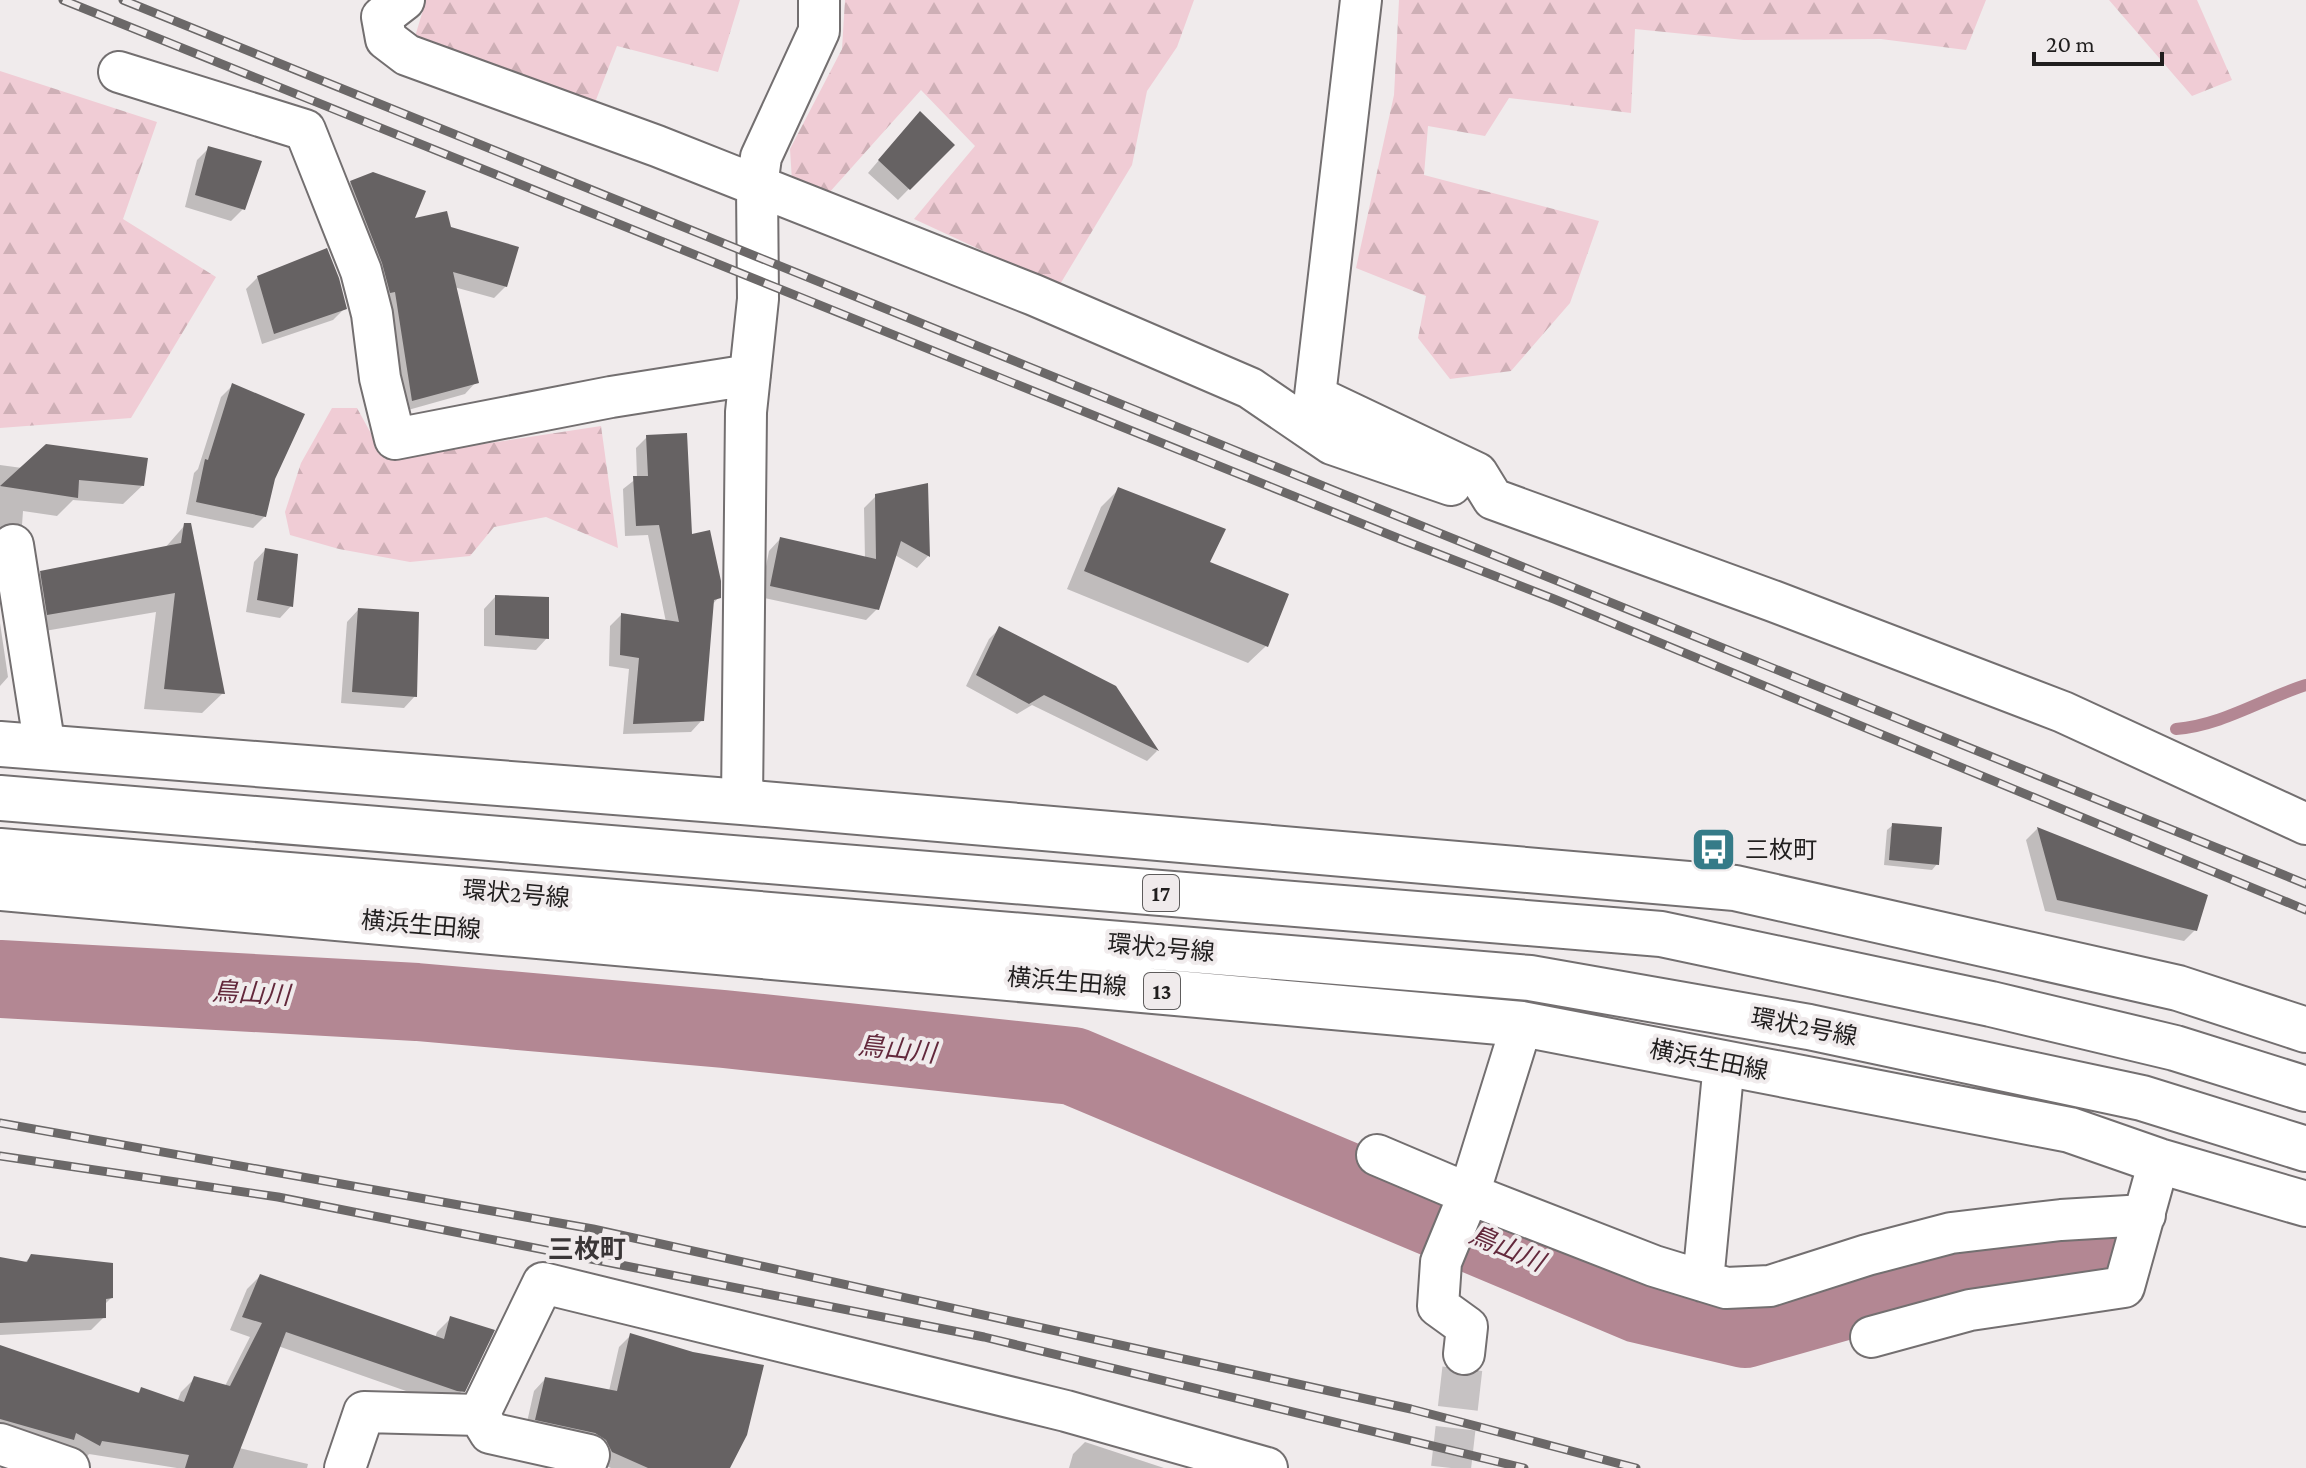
<svg xmlns="http://www.w3.org/2000/svg" width="2306" height="1468" font-family="'Crimson Pro','Noto Sans JP',serif">
<style>
.forest{fill:url(#forest-firs)}
.shadow{fill:#0003}
.lines{fill:none;stroke-linecap:round;stroke-linejoin:round}
.stream{stroke:#b38793;stroke-width:12}
.river{stroke:#b38793;stroke-width:78}
.building{fill:#666263}
.street-tunnel{stroke:#c6c2c3;stroke-width:40;stroke-dasharray:40 20;stroke-linecap:butt}
.street-casing{stroke:#736f70;stroke-width:44}
.primary-casing{stroke:#736f70;stroke-width:48}
.street{stroke:#fff;stroke-width:40}
.primary{stroke:#fff;stroke-width:44}
.rail-casing{stroke:#6b6868;stroke-width:9}
.rail{stroke:#f0ebec;stroke-width:6;stroke-dasharray:18;stroke-linecap:butt}
.labels{text-anchor:middle;stroke-width:8;stroke-linejoin:round;paint-order:stroke}
.shield{fill:#f0ebec;stroke:#5e5c5c;stroke-width:2}
.shield-label{font-size:22px;font-weight:bold;fill:#201e1e}
.poi-label{font-size:24px;fill:#201e1e;stroke:#f0ebec;text-anchor:start}
.street-label{font-size:24px;fill:#201e1e;stroke:#f0ebec}
.water-label{font-size:26px;font-style:italic;fill:#63293c;stroke:#f0ebec}
.neighbourhood-label{font-size:26px;font-weight:bold;fill:#3a3637;stroke:#f0ebec}
</style>
<defs>
<pattern id="forest-firs" width="22" height="20" patternUnits="userSpaceOnUse" patternTransform="scale(2)"><rect width="22" height="20" fill="#f0ccd5"/><path d="M5 1l3.5 6h-7zM16 11l3.5 6h-7z" fill="#ceafb6"/></pattern>
</defs>
<rect width="100%" height="100%" fill="#f0ebec"/>
<path class="forest" d="M 426,0 L 740,0 L 718,72 L 617,46 L 594,105 L 414,40 Z
M 845,0 L 1194,0 L 1177,47 L 1147,91 L 1132,165 L 1059,286 L 914,219 L 975,146 L 921,90 L 828,194 L 792,181 L 790,149 L 842,49 Z
M 1399,0 L 1986,0 L 1966,50 L 1881,39 L 1744,40 L 1635,29 L 1631,113 L 1509,98 L 1485,136 L 1428,126 L 1424,175 L 1599,221 L 1570,303 L 1511,371 L 1450,379 L 1418,338 L 1426,296 L 1356,268 L 1394,95 Z
M 2109,0 L 2197,0 L 2232,80 L 2192,96 Z
M 0,71 L 157,122 L 123,219 L 216,277 L 131,418 L 0,428 Z
M 332,408 L 357,408 L 385,459 L 601,426 L 618,548 L 546,517 L 494,527 L 470,556 L 410,562 L 339,549 L 290,535 L 285,512 L 301,463 Z"/>
<path class="shadow" d="M 909,125 L 952,145 L 898,200 L 868,173 Z
M 209,148 L 243,209 L 231,221 L 185,207 L 197,160 Z
M 351,182 L 412,221 L 449,229 L 506,286 L 494,298 L 454,287 L 476,382 L 465,394 L 401,412 L 340,194 Z
M 258,277 L 345,308 L 333,320 L 262,344 L 246,289 Z
M 233,385 L 273,478 L 265,516 L 253,528 L 186,514 L 194,473 L 198,469 L 221,397 Z
M 647,437 L 719,597 L 712,605 L 702,720 L 691,732 L 623,734 L 629,669 L 609,666 L 610,626 L 621,615 L 666,622 L 648,535 L 625,536 L 623,489 L 637,478 L 636,448 Z
M 0,465 L 22,468 L 143,485 L 123,504 L 73,500 L 57,516 L 23,511 L 22,525 L 3,544 L 0,543 Z
M 926,485 L 928,556 L 917,568 L 895,555 L 877,609 L 866,620 L 760,597 L 769,551 L 780,539 L 865,559 L 864,508 L 876,496 Z
M 1118,490 L 1208,563 L 1266,646 L 1248,663 L 1067,589 L 1101,507 Z
M 185,525 L 223,693 L 202,713 L 144,709 L 156,612 L 27,634 L 21,594 L 41,573 L 164,549 Z
M 265,550 L 291,606 L 280,618 L 246,612 L 254,562 Z
M 495,597 L 547,638 L 536,650 L 484,646 L 484,609 Z
M 358,610 L 415,696 L 404,708 L 341,703 L 347,622 Z
M 0,623 L 8,677 L 0,686 Z
M 1000,628 L 1114,687 L 1157,751 L 1147,761 L 1032,705 L 1017,714 L 966,686 L 989,639 Z
M 1893,825 L 1937,864 L 1932,870 L 1884,865 L 1887,830 Z
M 2037,829 L 2170,883 L 2196,929 L 2184,941 L 2045,911 L 2026,840 Z
M 32,1256 L 111,1298 L 104,1305 L 104,1317 L 91,1330 L 0,1335 L 0,1259 L 24,1263 Z
M 260,1276 L 435,1338 L 437,1332 L 450,1319 L 463,1390 L 449,1404 L 443,1404 L 278,1346 L 239,1448 L 308,1464 L 307,1468 L 177,1468 L 89,1454 L 85,1459 L 0,1437 L 0,1348 L 137,1394 L 141,1389 L 177,1402 L 181,1392 L 195,1378 L 225,1386 L 250,1337 L 230,1330 L 247,1289 Z
M 630,1336 L 693,1354 L 728,1468 L 611,1468 L 525,1431 L 534,1391 L 545,1379 L 609,1391 L 619,1347 Z
M 1085,1442 L 1164,1468 L 1069,1468 L 1073,1454 Z"/>
<g class="lines">
<path class="stream" d="M 2176,729 C 2223,725 2262,699 2306,685"/>
<path class="river" d="M 0,979 L 417,1002 L 724,1029 L 1073,1066 L 1639,1304 L 1745,1329 L 1939,1274 L 2104,1253"/>
</g>
<path class="building" d="M 920,111 L 955,145 L 910,190 L 878,160 Z
M 208,146 L 262,161 L 245,210 L 195,195 Z
M 373,172 L 426,191 L 415,218 L 447,211 L 451,227 L 519,247 L 507,287 L 453,272 L 479,383 L 412,401 L 395,292 L 390,293 L 382,263 L 350,181 Z
M 327,248 L 339,278 L 347,309 L 274,334 L 257,276 Z
M 232,383 L 305,414 L 275,479 L 266,517 L 196,502 L 205,459 L 208,460 Z
M 687,433 L 692,534 L 710,530 L 721,581 L 721,598 L 714,600 L 704,721 L 633,724 L 639,658 L 620,655 L 621,613 L 679,622 L 659,525 L 636,526 L 633,476 L 648,476 L 646,435 Z
M 46,444 L 148,458 L 144,486 L 79,480 L 78,498 L 0,486 Z
M 928,483 L 930,557 L 901,541 L 879,610 L 770,586 L 780,537 L 876,559 L 875,494 Z
M 1118,487 L 1226,529 L 1210,562 L 1289,594 L 1268,647 L 1084,571 Z
M 184,523 L 191,523 L 225,694 L 164,689 L 175,593 L 47,615 L 40,571 L 181,543 Z
M 265,548 L 298,554 L 293,607 L 257,600 Z
M 495,595 L 549,597 L 549,639 L 495,635 Z
M 358,608 L 419,612 L 417,697 L 352,692 Z
M 999,626 L 1116,686 L 1159,751 L 1044,695 L 1029,704 L 976,675 Z
M 1892,823 L 1942,827 L 1939,865 L 1889,860 Z
M 2037,827 L 2208,895 L 2197,931 L 2057,900 Z
M 31,1254 L 113,1263 L 113,1298 L 106,1299 L 106,1318 L 0,1323 L 0,1257 L 27,1262 Z
M 260,1274 L 444,1339 L 450,1316 L 495,1330 L 465,1392 L 457,1391 L 286,1332 L 233,1468 L 185,1468 L 189,1455 L 102,1441 L 100,1446 L 76,1433 L 74,1440 L 0,1419 L 0,1345 L 139,1393 L 141,1387 L 184,1402 L 194,1376 L 230,1386 L 262,1323 L 242,1317 Z
M 630,1333 L 693,1352 L 764,1365 L 747,1435 L 730,1468 L 648,1468 L 612,1452 L 606,1440 L 595,1433 L 535,1420 L 545,1377 L 617,1391 Z"/>
<g class="lines">
<path class="street-tunnel" d="M 1451,1468 L 1464,1354"/>
<defs>
<path id="street" d="M 404,0 L 382,17 L 386,39 L 407,55 L 657,146 L 1034,295 L 1250,388 L 1332,444 L 1451,485
M 1361,0 L 1315,396 L 1477,473 L 1493,499 L 1773,601 L 2063,712 L 2306,824
M 119,72 L 305,130 L 361,271 L 372,314 L 380,378 L 395,439 L 611,397 L 750,375
M 13,545 L 45,748
M 742,802 L 746,412 L 758,299 L 757,186 L 761,157 L 819,31 L 819,0
M 1377,1155 L 1469,1194 L 1654,1266 L 1726,1288 L 1770,1286 L 1867,1255 L 1951,1233 L 2061,1220 L 2145,1215
M 1703,1281 L 1724,1063
M 1871,1337 L 1970,1310 L 2124,1287 L 2159,1161
M 1464,1354 L 1467,1327 L 1438,1306 L 1441,1262 L 1469,1194 L 1522,1024
M 479,1415 L 490,1433 L 589,1455 L 584,1468
M 0,1444 L 69,1468
M 345,1468 L 364,1412 L 479,1415 L 543,1283 L 1066,1411 L 1267,1468"/>
<path id="primary" d="M 0,744 L 742,802 L 1735,888 L 2178,988 L 2306,1030
M 0,798 L 1661,934 L 1991,1004 L 2175,1048 L 2306,1089
M 0,851 L 1530,978 L 1809,1027 L 2142,1098 L 2306,1149
M 0,888 L 1522,1024 L 2070,1130 L 2159,1161 L 2306,1204"/>
</defs>
<use href="#street" class="street-casing"/>
<use href="#primary" class="primary-casing"/>
<use href="#street" class="street"/>
<use href="#primary" class="primary"/>
<defs>
<path id="rail" d="M 63,0 L 1405,541 L 1554,599 L 2306,910
M 123,0 L 2306,884
M 0,1123 L 593,1229 L 1411,1409 L 1636,1468
M 0,1156 L 278,1197 L 984,1337 L 1524,1468"/>
</defs>
<use href="#rail" class="rail-casing"/>
<use href="#rail" class="rail"/>
</g>
<defs>
<symbol id="bus-square" viewBox="-11 -11 22 22"><rect x="-9" y="-9" width="18" height="18" rx="4" fill="#357b88" stroke="#f0ebec"/><path d="M-5-6H5V4H4V6H2V4H-2V6H-4V4H-5ZM-3.5-4V0h7V-4ZM-3.5 1.2v1.5H-2V1.2ZM2 1.2v1.5H3.5V1.2Z" fill="#fff"/></symbol>
</defs>
<g fill-rule="evenodd">
<use href="#bus-square" x="1688" y="824" width="51" height="51"/>
</g>
<g class="labels">
<g class="shield">
<rect x="1143" y="875" width="36" height="36" rx="6"/>
<rect x="1144" y="973" width="36" height="36" rx="6"/>
</g>
<g class="shield-label">
<text x="1161" y="901">17</text>
<text x="1162" y="999">13</text>
</g>
<g class="poi-label">
<text x="1745" y="858">三枚町</text>
</g>
<g class="street-label">
<text transform="translate(516 894) rotate(5)" y="8">環状2号線</text>
<text transform="translate(421 925) rotate(5)" y="8">横浜生田線</text>
<text transform="translate(1161 948) rotate(5)" y="8">環状2号線</text>
<text transform="translate(1067 982) rotate(5)" y="8">横浜生田線</text>
<text transform="translate(1804 1027) rotate(11)" y="8">環状2号線</text>
<text transform="translate(1709 1060) rotate(11)" y="8">横浜生田線</text>
</g>
<g class="water-label">
<text transform="translate(251 993) rotate(3)" y="9">鳥山川</text>
<text transform="translate(897 1049) rotate(6)" y="9">鳥山川</text>
<text transform="translate(1507 1248) rotate(23)" y="9">鳥山川</text>
</g>
<g class="neighbourhood-label">
<text x="587" y="1258">三枚町</text>
</g>
</g>
<path d="M2034 52v12h128v-12" fill="none" stroke="#201e1e" stroke-width="4"/>
<text x="2046" y="52" font-size="24" fill="#201e1e" stroke="#f0ebec" stroke-width="6" paint-order="stroke">20 m</text>
</svg>
